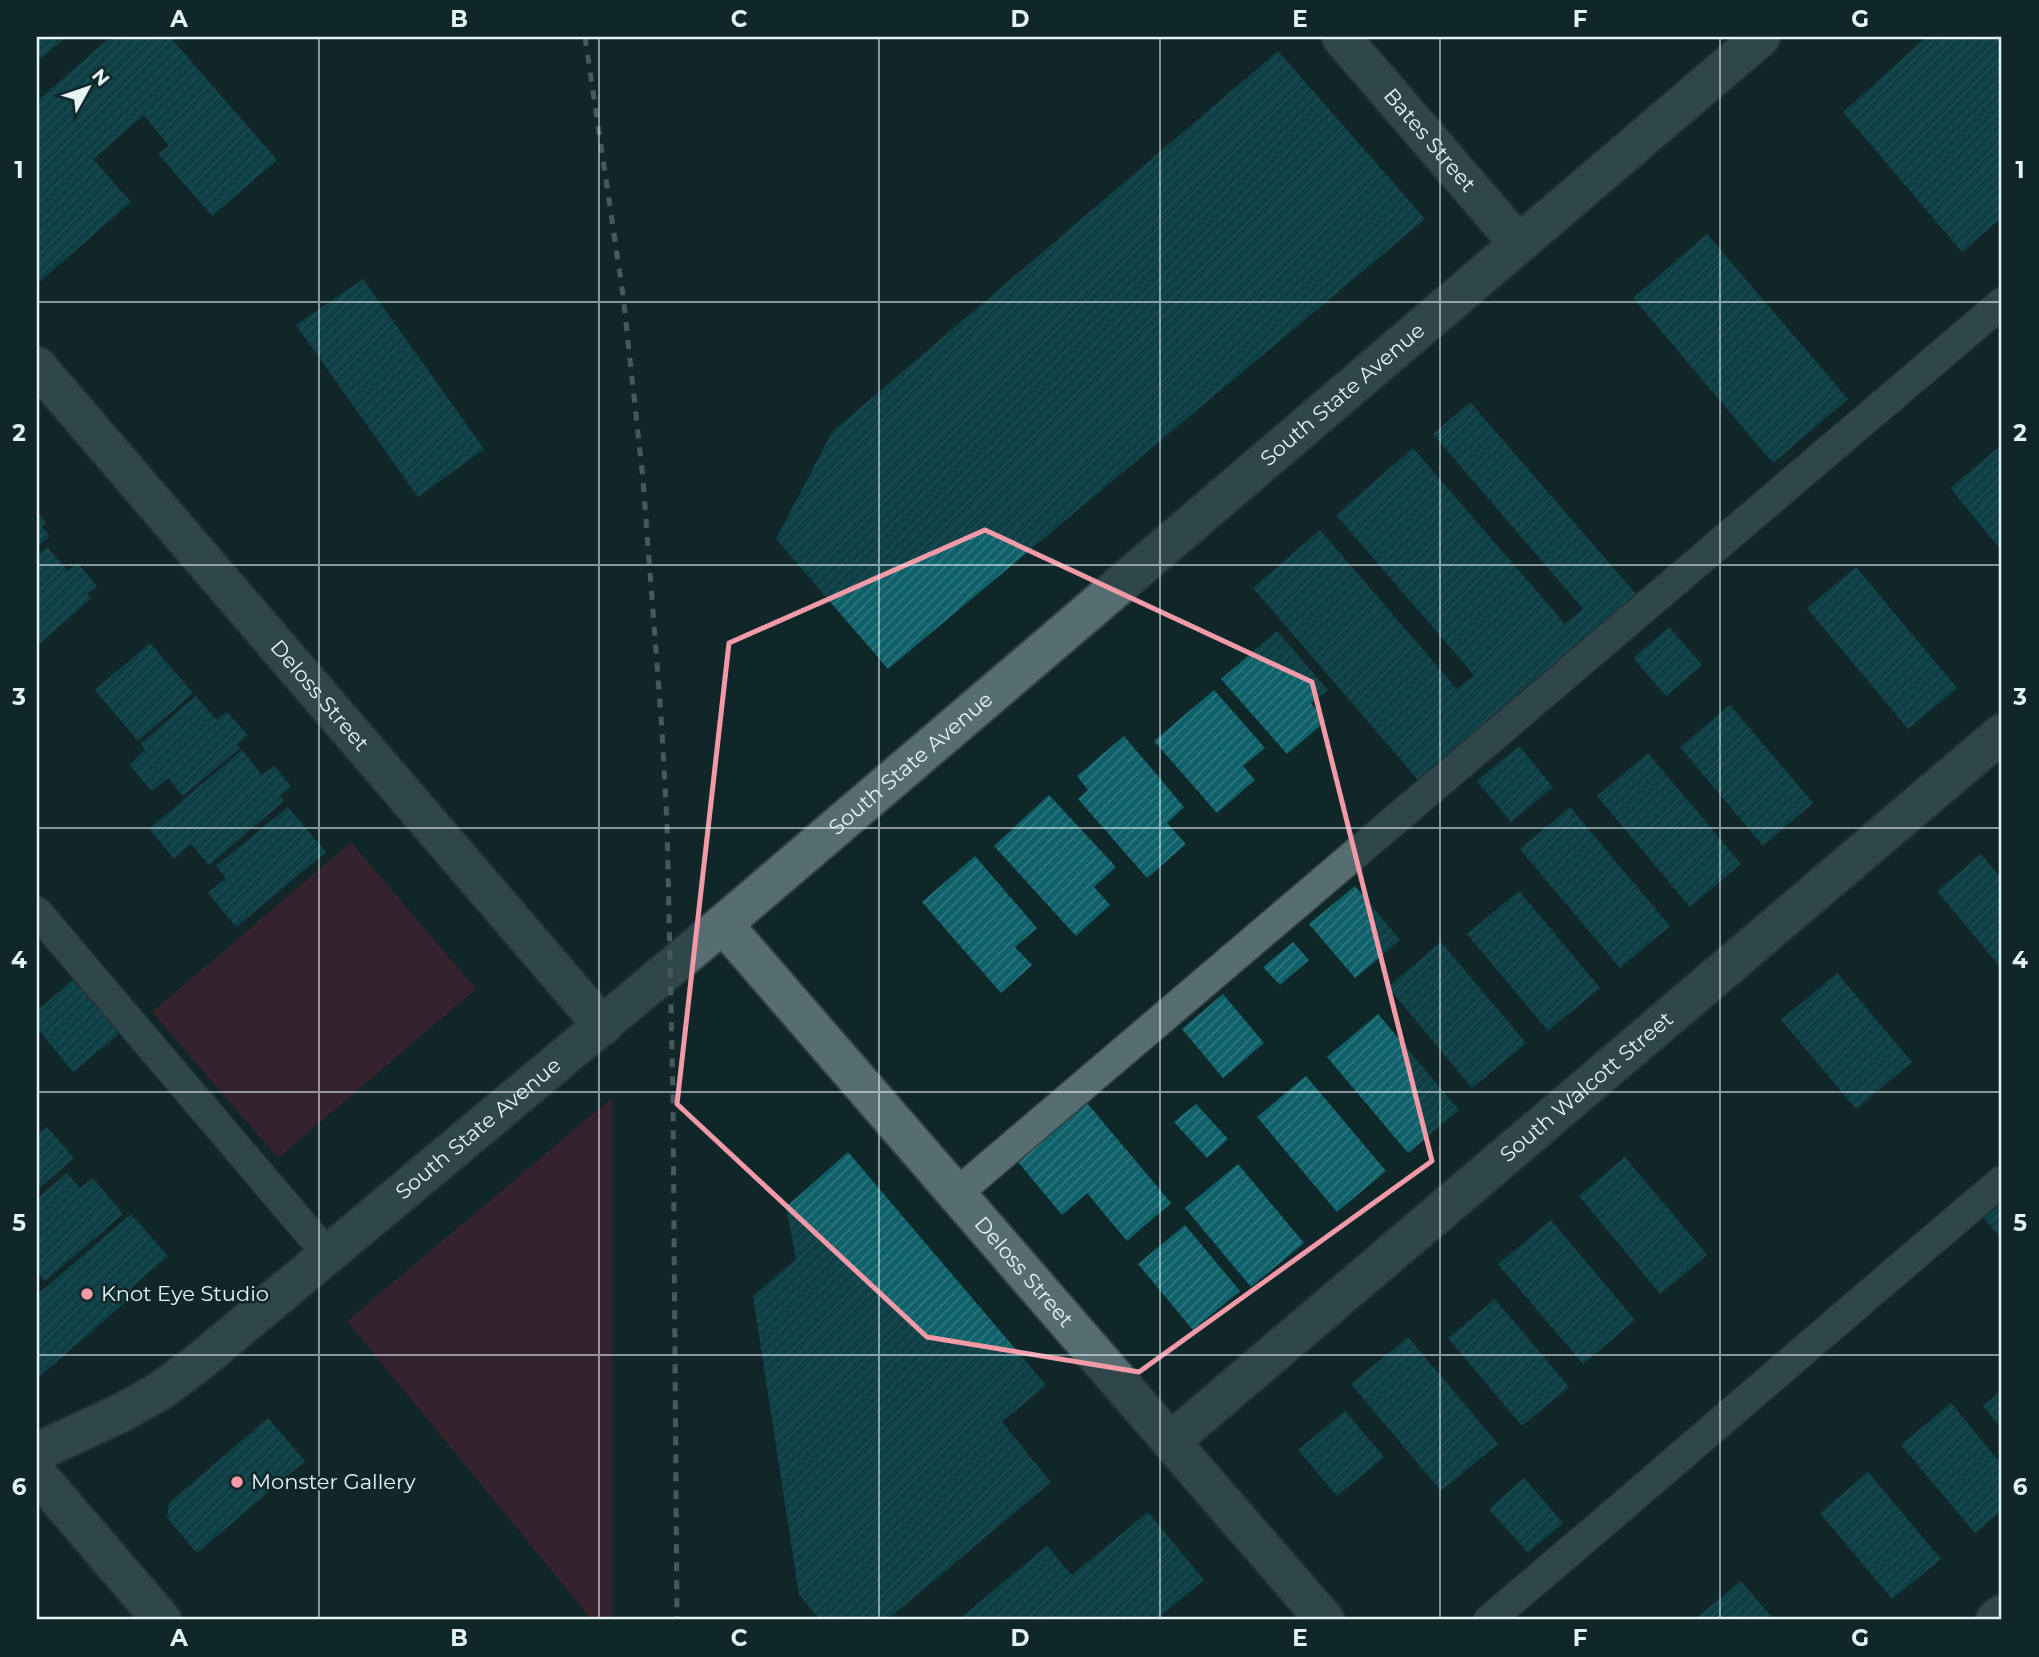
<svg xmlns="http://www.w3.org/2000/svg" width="2039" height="1657" font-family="Montserrat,sans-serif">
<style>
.green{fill:#5f1f2f}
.building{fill:url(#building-hatch)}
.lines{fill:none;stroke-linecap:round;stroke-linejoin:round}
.lane-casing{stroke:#334144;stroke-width:33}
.street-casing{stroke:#334144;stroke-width:42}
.secondary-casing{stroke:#334144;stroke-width:42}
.lane{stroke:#566e71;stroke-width:30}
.street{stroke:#566e71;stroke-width:38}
.secondary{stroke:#566e71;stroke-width:38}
.rail{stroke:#87999b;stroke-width:5;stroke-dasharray:9 9;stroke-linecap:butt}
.marked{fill:none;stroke:#f39aa9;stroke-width:5;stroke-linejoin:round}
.grid{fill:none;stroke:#e7f4f6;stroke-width:2;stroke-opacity:0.55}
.poi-dot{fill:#f39aa9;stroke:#102729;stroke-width:2.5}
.labels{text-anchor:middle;stroke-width:5;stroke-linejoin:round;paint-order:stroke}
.street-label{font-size:21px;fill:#e7f4f6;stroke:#102729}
.poi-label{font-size:21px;fill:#e7f4f6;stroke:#102729;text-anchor:start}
.neatline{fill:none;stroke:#e7f4f6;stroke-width:2.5}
.grid-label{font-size:23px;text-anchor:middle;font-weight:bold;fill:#e7f4f6}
</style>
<defs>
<pattern id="building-hatch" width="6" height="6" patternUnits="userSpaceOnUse" patternTransform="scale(1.75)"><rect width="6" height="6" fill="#0e6069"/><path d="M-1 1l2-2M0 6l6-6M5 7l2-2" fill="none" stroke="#31777f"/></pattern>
</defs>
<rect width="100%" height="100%" fill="#102729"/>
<path class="green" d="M 351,842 L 476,989 L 278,1158 L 152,1012 Z
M 612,1098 L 612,1620 L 589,1620 L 588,1615 L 347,1321 Z"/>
<path class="building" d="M 37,37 L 66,37 L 37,62 Z
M 111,37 L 170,37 L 277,160 L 212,216 L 158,154 L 169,146 L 144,115 L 93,159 L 131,202 L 37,284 L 37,101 Z
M 1927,37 L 2002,37 L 2002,217 L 1962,252 L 1843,112 Z
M 1278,51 L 1425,219 L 888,669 L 776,539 L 832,432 Z
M 1707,234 L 1848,399 L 1773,463 L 1633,298 Z
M 363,279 L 484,449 L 418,497 L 296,325 Z
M 1470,402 L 1643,602 L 1426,789 L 1253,588 L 1320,530 L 1457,689 L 1474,675 L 1336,515 L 1413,448 L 1565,624 L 1583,609 L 1433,434 Z
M 1999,447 L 2002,451 L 2002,551 L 1950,488 Z
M 37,511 L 46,523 L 42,527 L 50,536 L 37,547 Z
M 47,547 L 68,571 L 78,563 L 97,586 L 87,594 L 91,598 L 37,646 L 37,556 Z
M 1856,567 L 1957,688 L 1908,729 L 1807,608 Z
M 1669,627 L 1702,665 L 1666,696 L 1633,658 Z
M 1277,631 L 1328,690 L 1311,703 L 1326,721 L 1287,754 L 1221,679 Z
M 150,643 L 193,693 L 138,741 L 95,690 Z
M 1214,690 L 1265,748 L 1243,766 L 1255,780 L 1217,813 L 1154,741 Z
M 196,696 L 217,720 L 227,712 L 248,735 L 237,744 L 240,748 L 183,796 L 168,778 L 152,791 L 129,765 L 145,750 L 140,744 Z
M 1730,705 L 1813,803 L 1763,846 L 1680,747 Z
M 1124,736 L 1184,807 L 1167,823 L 1186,844 L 1147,878 L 1078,799 L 1088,790 L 1077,776 Z
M 1519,746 L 1553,787 L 1511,822 L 1477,781 Z
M 242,750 L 262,775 L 274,766 L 291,786 L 280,796 L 284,801 L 209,865 L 191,844 L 174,859 L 149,829 Z
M 1648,753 L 1741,864 L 1690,907 L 1597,796 Z
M 1049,795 L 1116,867 L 1094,887 L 1110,905 L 1076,936 L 994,846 Z
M 288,807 L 326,852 L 236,927 L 208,893 L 226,878 L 216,866 Z
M 1570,807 L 1670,926 L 1620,968 L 1520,849 Z
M 1981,854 L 2002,879 L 2002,969 L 1937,891 Z
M 975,856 L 1037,928 L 1015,947 L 1032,965 L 1001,993 L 922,902 Z
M 1355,886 L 1400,940 L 1355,978 L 1309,924 Z
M 1519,891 L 1600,988 L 1548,1031 L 1467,934 Z
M 1293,942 L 1309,960 L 1280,985 L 1263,967 Z
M 1441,942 L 1526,1043 L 1472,1088 L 1388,987 Z
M 1837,973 L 1912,1062 L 1856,1109 L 1781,1020 Z
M 75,978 L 121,1032 L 73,1072 L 37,1028 L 37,1011 Z
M 1223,994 L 1264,1043 L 1223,1078 L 1182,1029 Z
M 1378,1014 L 1459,1110 L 1408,1153 L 1327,1057 Z
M 1306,1076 L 1386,1171 L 1337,1212 L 1257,1117 Z
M 1087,1103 L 1171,1203 L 1127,1241 L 1087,1193 L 1062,1215 L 1018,1162 Z
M 1196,1104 L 1228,1139 L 1207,1158 L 1174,1122 Z
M 47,1127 L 74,1158 L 37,1190 L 37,1135 Z
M 848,1152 L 1046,1385 L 1002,1422 L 1051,1482 L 887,1620 L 820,1620 L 799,1595 L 753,1296 L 796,1259 L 786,1207 Z
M 1625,1157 L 1707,1255 L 1660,1294 L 1579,1196 Z
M 1238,1164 L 1304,1243 L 1251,1287 L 1185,1208 Z
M 67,1173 L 80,1188 L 93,1178 L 123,1214 L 45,1281 L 38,1273 L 37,1274 L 37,1199 Z
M 2002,1203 L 2002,1240 L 1984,1218 Z
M 131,1214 L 168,1256 L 132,1287 L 136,1293 L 40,1376 L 37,1372 L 37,1295 Z
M 1551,1220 L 1635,1320 L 1583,1364 L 1498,1264 Z
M 1185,1225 L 1240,1291 L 1193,1330 L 1138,1264 Z
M 1495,1299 L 1569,1387 L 1522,1426 L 1448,1338 Z
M 1408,1337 L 1498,1444 L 1441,1491 L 1351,1384 Z
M 2002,1390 L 2002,1429 L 1983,1406 Z
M 1951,1403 L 2002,1465 L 2002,1510 L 1975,1533 L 1901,1445 Z
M 1345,1411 L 1384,1457 L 1337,1496 L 1298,1450 Z
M 268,1418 L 305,1461 L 197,1553 L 167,1518 L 169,1503 Z
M 1868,1472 L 1941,1559 L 1892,1599 L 1820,1513 Z
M 1524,1478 L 1563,1523 L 1528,1553 L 1489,1509 Z
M 1148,1512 L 1204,1580 L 1156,1620 L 958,1620 L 1047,1546 L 1072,1575 Z
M 1741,1581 L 1774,1620 L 1694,1620 Z"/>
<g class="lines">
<defs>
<path id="lane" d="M 37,912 L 328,1255
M 956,1194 L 2002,303
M 1489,1620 C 1661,1475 1830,1326 2002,1181"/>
<g id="street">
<path id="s1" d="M 1341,37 L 1518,243"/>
<path id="s2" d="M 37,366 L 603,1026"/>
<path id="s3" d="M 723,924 L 1325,1620"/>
<path id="s4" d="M 1171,1441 L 2002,733"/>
<path d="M 1995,1620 L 2002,1614"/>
</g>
<g id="secondary">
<path id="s5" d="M 37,1452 L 123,1412 L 160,1391 L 198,1363 L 723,924 L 1761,37"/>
<path d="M 37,1474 L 162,1620"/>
</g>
</defs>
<use href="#lane" class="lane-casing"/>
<use href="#street" class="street-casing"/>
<use href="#secondary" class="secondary-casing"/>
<use href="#lane" class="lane"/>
<use href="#street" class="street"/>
<use href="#secondary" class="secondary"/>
<path class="rail" d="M 585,37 L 623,295 L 643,480 L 662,730 L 667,824 L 673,1098 L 677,1620"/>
</g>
<path d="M0 0H2039V1657H0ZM 985,530 L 1312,682 L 1432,1161 L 1139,1372 L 927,1337 L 677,1104 L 729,643 Z" fill="#102729" fill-opacity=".55" fill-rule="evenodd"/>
<path class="marked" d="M 985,530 L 1312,682 L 1432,1161 L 1139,1372 L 927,1337 L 677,1104 L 729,643 Z"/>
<path class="grid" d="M 319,37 L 319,1620M 599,37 L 599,1620M 879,37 L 879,1620M 1160,37 L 1160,1620M 1440,37 L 1440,1620M 1720,37 L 1720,1620M 37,302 L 2002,302M 37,565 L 2002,565M 37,828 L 2002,828M 37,1092 L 2002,1092M 37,1355 L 2002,1355"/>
<g class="poi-dot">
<circle cx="87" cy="1294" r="7"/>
<circle cx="237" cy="1482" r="7"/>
</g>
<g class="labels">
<g class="street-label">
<text dy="7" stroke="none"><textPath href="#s1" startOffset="136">Bates Street</textPath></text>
<text dy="7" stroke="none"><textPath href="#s5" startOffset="1684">South State Avenue</textPath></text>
<text dy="7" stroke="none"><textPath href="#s2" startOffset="434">Deloss Street</textPath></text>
<text dy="7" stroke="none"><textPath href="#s5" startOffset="1116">South State Avenue</textPath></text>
<text dy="7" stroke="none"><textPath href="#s4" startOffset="546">South Walcott Street</textPath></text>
<text dy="7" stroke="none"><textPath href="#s5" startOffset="550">South State Avenue</textPath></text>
<text dy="7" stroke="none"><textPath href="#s3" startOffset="460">Deloss Street</textPath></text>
</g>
<g class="poi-label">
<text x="101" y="1301">Knot Eye Studio</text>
<text x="251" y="1489">Monster Gallery</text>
</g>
</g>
<rect width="2039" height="1657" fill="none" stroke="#102729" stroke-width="77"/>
<g transform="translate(88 88) rotate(50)" stroke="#102729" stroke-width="5" paint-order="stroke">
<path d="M0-5L12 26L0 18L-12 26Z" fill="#e7f4f6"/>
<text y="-10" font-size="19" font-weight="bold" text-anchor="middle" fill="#e7f4f6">N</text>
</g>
<rect x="38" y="38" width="1962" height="1580" class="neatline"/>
<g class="grid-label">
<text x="179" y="27">A</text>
<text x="459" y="27">B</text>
<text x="739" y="27">C</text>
<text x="1020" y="27">D</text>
<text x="1300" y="27">E</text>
<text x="1580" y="27">F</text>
<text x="1860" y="27">G</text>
<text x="19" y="178">1</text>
<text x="2020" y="178">1</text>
<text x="19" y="441">2</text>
<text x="2020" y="441">2</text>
<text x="19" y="705">3</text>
<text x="2020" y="705">3</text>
<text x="19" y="968">4</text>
<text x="2020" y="968">4</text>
<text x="19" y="1231">5</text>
<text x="2020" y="1231">5</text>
<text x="19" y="1495">6</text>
<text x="2020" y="1495">6</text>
<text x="179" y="1646">A</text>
<text x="459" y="1646">B</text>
<text x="739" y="1646">C</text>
<text x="1020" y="1646">D</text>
<text x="1300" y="1646">E</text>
<text x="1580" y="1646">F</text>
<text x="1860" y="1646">G</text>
</g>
</svg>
